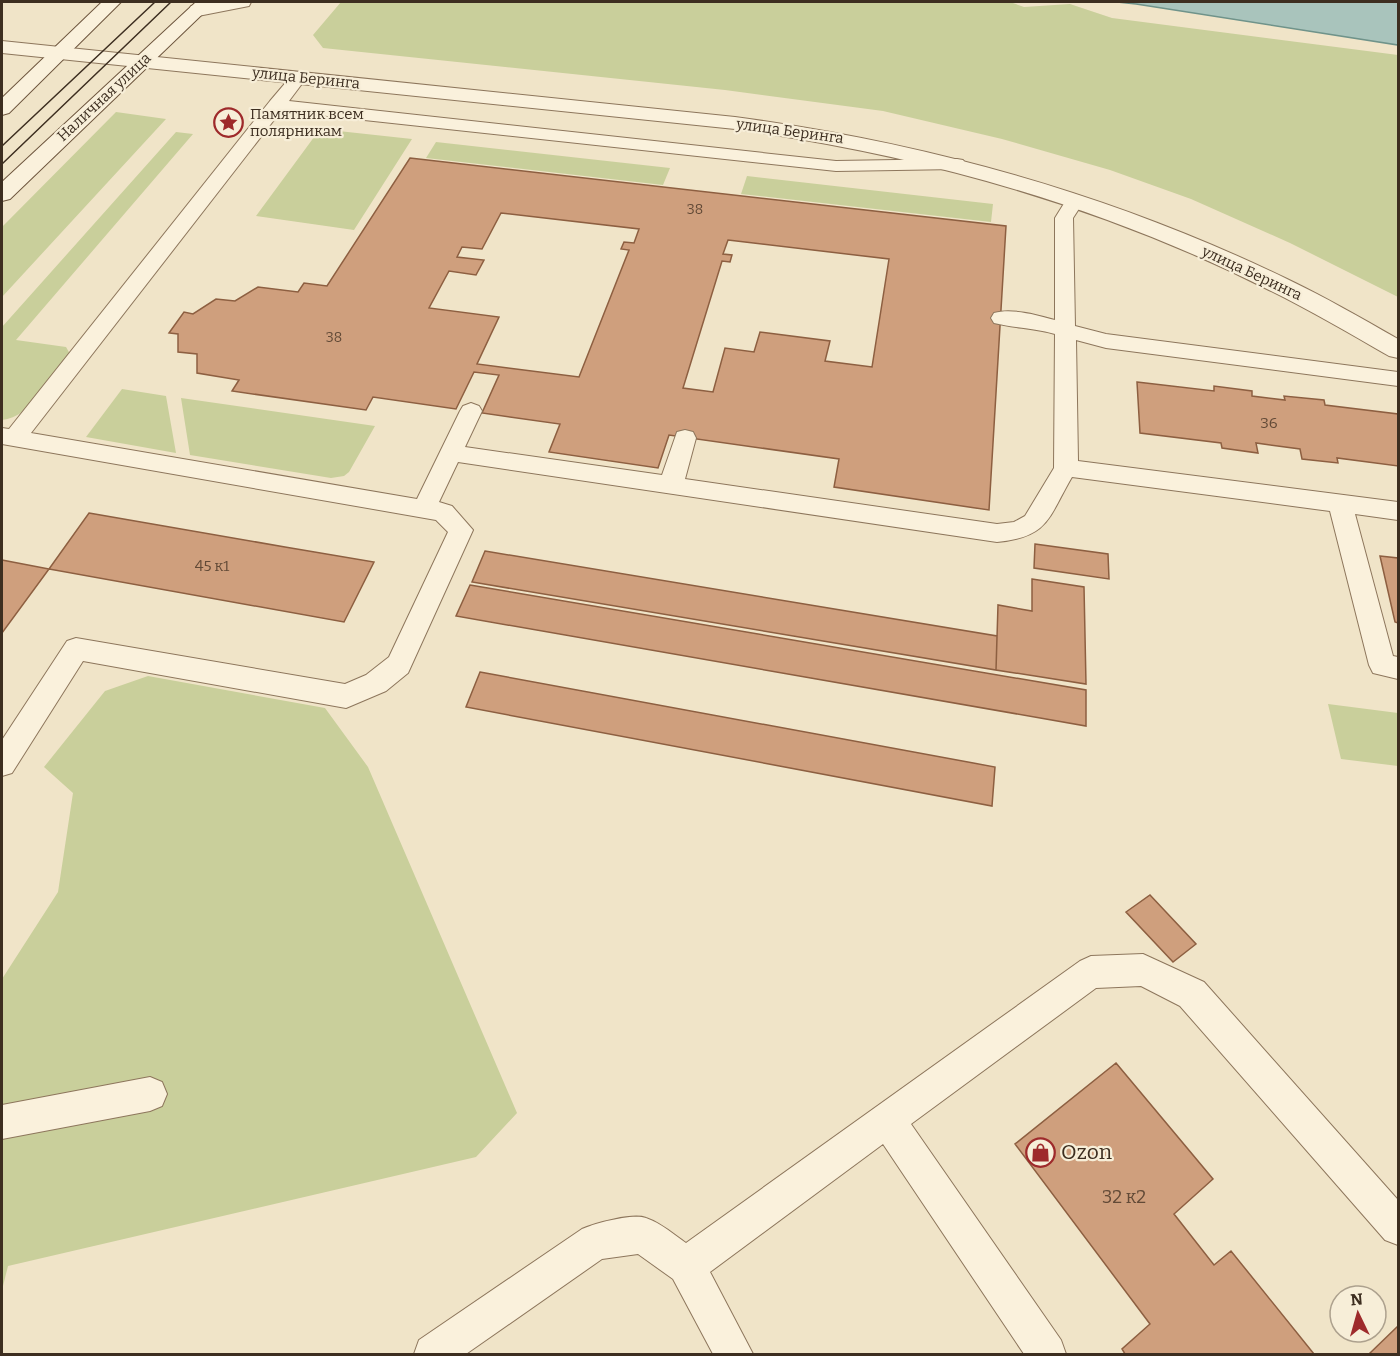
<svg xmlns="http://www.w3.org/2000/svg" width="1400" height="1356" font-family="Bitter,serif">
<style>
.green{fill:#c9cf9b}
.water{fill:#a9c4bc;stroke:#6f938a;stroke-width:1.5}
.building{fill:#cf9f7d;stroke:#8d5f41;stroke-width:1.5;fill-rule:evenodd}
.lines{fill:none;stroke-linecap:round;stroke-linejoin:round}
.service-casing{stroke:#8d765c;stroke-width:2}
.minor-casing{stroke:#8d765c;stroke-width:2}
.tertiary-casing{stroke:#8d765c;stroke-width:2}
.secondary-casing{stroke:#6f573f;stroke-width:2}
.service{fill:#faf1dc;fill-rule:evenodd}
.minor{fill:#faf1dc;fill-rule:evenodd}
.tertiary{fill:#faf1dc;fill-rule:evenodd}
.secondary{fill:#faf1dc;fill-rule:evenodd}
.tram{stroke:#3d2e20;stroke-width:1.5}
.labels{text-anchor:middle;stroke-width:4.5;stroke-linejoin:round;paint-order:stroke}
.far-number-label{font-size:14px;fill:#624a37}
.far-street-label{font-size:15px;fill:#3d2e20;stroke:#f7eed8}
.far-poi-label{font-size:15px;fill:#3d2e20;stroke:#f7eed8;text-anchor:start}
.number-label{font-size:15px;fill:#624a37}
.near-number-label{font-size:18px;fill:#624a37}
.near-poi-label{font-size:21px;fill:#3d2e20;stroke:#f7eed8;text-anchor:start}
</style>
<rect width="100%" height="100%" fill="#f0e4c8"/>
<path class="green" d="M 341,2 L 1010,2 L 1024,7 L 1070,4 L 1112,18 L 1398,55 L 1398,297 L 1290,243 L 1191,199 L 1110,170 L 1002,139 L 883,111 L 725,90 L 323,48 L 313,35 Z
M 116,112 L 166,119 L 2,297 L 2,227 Z
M 320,129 L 412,139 L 354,230 L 256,216 Z
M 176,132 L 193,134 L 16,340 L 66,347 L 70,354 C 53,376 32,417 2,420 L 2,327 Z
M 436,142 L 670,168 L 663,185 L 426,158 Z
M 747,176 L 993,204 L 991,222 L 741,194 Z
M 122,389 L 166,396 L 176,453 L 86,437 Z
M 181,398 L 375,426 L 349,472 L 344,476 L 331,478 L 190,455 Z
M 148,676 L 325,708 L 368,767 L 517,1113 L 476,1157 L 8,1266 L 2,1290 L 2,979 L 58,892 L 73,793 L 44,767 L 105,691 Z
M 1328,704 L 1398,713 L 1398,766 L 1341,759 Z"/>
<path class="water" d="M 1117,2 L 1398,2 L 1398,45 L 1136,4 Z"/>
<path class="building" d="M 410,158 L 1006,226 L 989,510 L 834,487 L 839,459 L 669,435 L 658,468 L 549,452 L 560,424 L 482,413 L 499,375 L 474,372 L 456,409 L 373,397 L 366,410 L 232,391 L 239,380 L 197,373 L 197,354 L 178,352 L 178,334 L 169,333 L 184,312 L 193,314 L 216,299 L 235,301 L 258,287 L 298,292 L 304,283 L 327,286 ZM 501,213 L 639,229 L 634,243 L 624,242 L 621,249 L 629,250 L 579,377 L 477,364 L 499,317 L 429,308 L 449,271 L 476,275 L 484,260 L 457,257 L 462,247 L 482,249 ZM 728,240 L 889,259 L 872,367 L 825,361 L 830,341 L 760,332 L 754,352 L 725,348 L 713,392 L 683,388 L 722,261 L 730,262 L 732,255 L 723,254 Z
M 1137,382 L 1214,391 L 1214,386 L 1252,391 L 1252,396 L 1285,400 L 1284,396 L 1324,400 L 1325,405 L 1398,414 L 1398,466 L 1337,458 L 1338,463 L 1302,459 L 1300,449 L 1256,443 L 1258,453 L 1222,448 L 1221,443 L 1140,433 Z
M 89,513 L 285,547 L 374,562 L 344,622 L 49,569 Z
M 1035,544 L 1108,554 L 1109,579 L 1034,568 Z
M 485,551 L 997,636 L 996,670 L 472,582 Z
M 1380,556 L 1398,558 L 1398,623 L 1395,622 Z
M 2,560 L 49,569 L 2,633 Z
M 1032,579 L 1084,587 L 1086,684 L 996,670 L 998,605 L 1032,611 Z
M 470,585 L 1086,690 L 1086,726 L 456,616 Z
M 480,672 L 995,767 L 992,806 L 466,707 Z
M 1150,895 L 1196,944 L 1173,962 L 1126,912 Z
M 1116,1063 L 1213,1179 L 1174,1214 L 1214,1265 L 1231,1251 L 1314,1354 L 1125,1354 L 1122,1349 L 1150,1324 L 1015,1144 Z
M 1398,1326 L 1398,1354 L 1369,1354 Z"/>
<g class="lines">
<defs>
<path id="service" d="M 299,72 L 307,77 L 289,101 L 836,161 L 957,159 L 963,160 L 966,164 L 963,168 L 957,169 L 836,171 L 281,111 L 31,433 L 417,499 L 460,411 L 463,406 L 471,403 L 479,406 L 482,411 L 465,447 L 662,475 L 677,432 L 685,430 L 693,432 L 696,438 L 685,479 L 997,524 L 1014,522 L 1025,516 L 1054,468 L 1055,334 C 1034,328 1014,328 994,323 L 991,318 L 994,313 C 1012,308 1037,315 1055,320 L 1055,218 L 1068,197 L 1082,197 L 1084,201 L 1073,218 L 1075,326 L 1106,334 L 1398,372 L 1398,386 L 1106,348 L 1076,340 L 1078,461 L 1398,502 L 1398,520 L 1355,514 L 1393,656 L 1398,657 L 1398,679 L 1373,673 L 1369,665 L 1330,511 L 1072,477 C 1048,518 1049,537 997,542 L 458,462 L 439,502 L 452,506 L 473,530 L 408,673 L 386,691 L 346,708 L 83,661 L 12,773 L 2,776 L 2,740 L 67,641 L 76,638 L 345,684 L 366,675 L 389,657 L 448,532 L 436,520 L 2,444 L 2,428 L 9,429 L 270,101 L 293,74 Z
M 1143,954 L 1204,982 L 1398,1200 L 1398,1245 L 1385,1240 L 1180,1006 L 1141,986 L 1096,988 L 911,1124 L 1061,1340 L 1066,1354 L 1024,1354 L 883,1144 L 710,1272 L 753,1354 L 713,1354 L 673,1279 L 638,1254 L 602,1259 L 466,1354 L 414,1354 L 419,1340 L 582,1229 C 595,1223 633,1213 646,1218 C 661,1223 673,1234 686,1243 L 1080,961 L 1091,956 Z
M 150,1077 L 162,1082 L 167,1094 L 162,1106 L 150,1111 L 2,1139 L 2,1105 Z"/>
<path id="minor" d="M 214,2 L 251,2 L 249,6 L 198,16 L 191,14 L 189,10 L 191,6 Z"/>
<path id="tertiary" d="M 2,41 L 735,117 C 927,143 1112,194 1287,279 C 1325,297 1361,318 1398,339 L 1398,358 L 1389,356 C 1349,333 1310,310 1269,290 C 1101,205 921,155 735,129 L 2,53 Z"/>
<path id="secondary" d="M 102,2 L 121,2 L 9,113 L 2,115 L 2,98 Z
M 196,2 L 215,2 L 10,199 L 2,201 L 2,182 Z"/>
</defs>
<use href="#service" class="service-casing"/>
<use href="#minor" class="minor-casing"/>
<use href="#tertiary" class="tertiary-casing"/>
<use href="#secondary" class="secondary-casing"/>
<use href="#service" class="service"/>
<use href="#minor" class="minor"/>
<use href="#tertiary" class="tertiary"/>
<use href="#secondary" class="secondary"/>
<path class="tram" d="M 2,146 L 155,2
M 2,164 L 171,2"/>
</g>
<defs>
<symbol id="sight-ring" viewBox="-11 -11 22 22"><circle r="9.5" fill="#f7eed8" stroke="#9e2a2b" stroke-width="1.5"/><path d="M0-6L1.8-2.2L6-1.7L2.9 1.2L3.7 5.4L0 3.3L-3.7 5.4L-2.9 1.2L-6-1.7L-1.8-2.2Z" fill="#9e2a2b"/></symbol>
<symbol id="shop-ring" viewBox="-11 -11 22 22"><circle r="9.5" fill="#f7eed8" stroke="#9e2a2b" stroke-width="1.5"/><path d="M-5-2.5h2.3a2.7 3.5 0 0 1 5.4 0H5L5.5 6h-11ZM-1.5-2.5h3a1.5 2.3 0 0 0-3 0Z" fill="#9e2a2b"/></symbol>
</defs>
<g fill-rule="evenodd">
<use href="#sight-ring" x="212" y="106" width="33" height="33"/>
<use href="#shop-ring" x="1024" y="1136" width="33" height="33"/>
</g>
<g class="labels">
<g class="far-number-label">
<text x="695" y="214">38</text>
<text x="334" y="342">38</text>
</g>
<g class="far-street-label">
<text transform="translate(306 78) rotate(6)" y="5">улица Беринга</text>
<text transform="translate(104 97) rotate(-43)" y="5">Наличная улица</text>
<text transform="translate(790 131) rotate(8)" y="5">улица Беринга</text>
<text transform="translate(1252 273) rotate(25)" y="5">улица Беринга</text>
</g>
<g class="far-poi-label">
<text x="250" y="119">Памятник всем<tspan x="250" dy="17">полярникам</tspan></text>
</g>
<g class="number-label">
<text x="1269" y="428">36</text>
<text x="212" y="571">45 к1</text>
</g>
<g class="near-number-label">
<text x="1124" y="1203">32 к2</text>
</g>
<g class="near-poi-label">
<text x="1061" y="1159">Ozon</text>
</g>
</g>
<rect width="1400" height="1356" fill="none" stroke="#3d2e20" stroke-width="6"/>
<g transform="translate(1358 1314) rotate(355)"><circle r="28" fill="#f7eed8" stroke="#ada18e" stroke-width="1.5"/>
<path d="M0-4.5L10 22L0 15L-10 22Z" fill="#9e2a2b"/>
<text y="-9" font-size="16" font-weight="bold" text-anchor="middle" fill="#3d2e20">N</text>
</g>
</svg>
